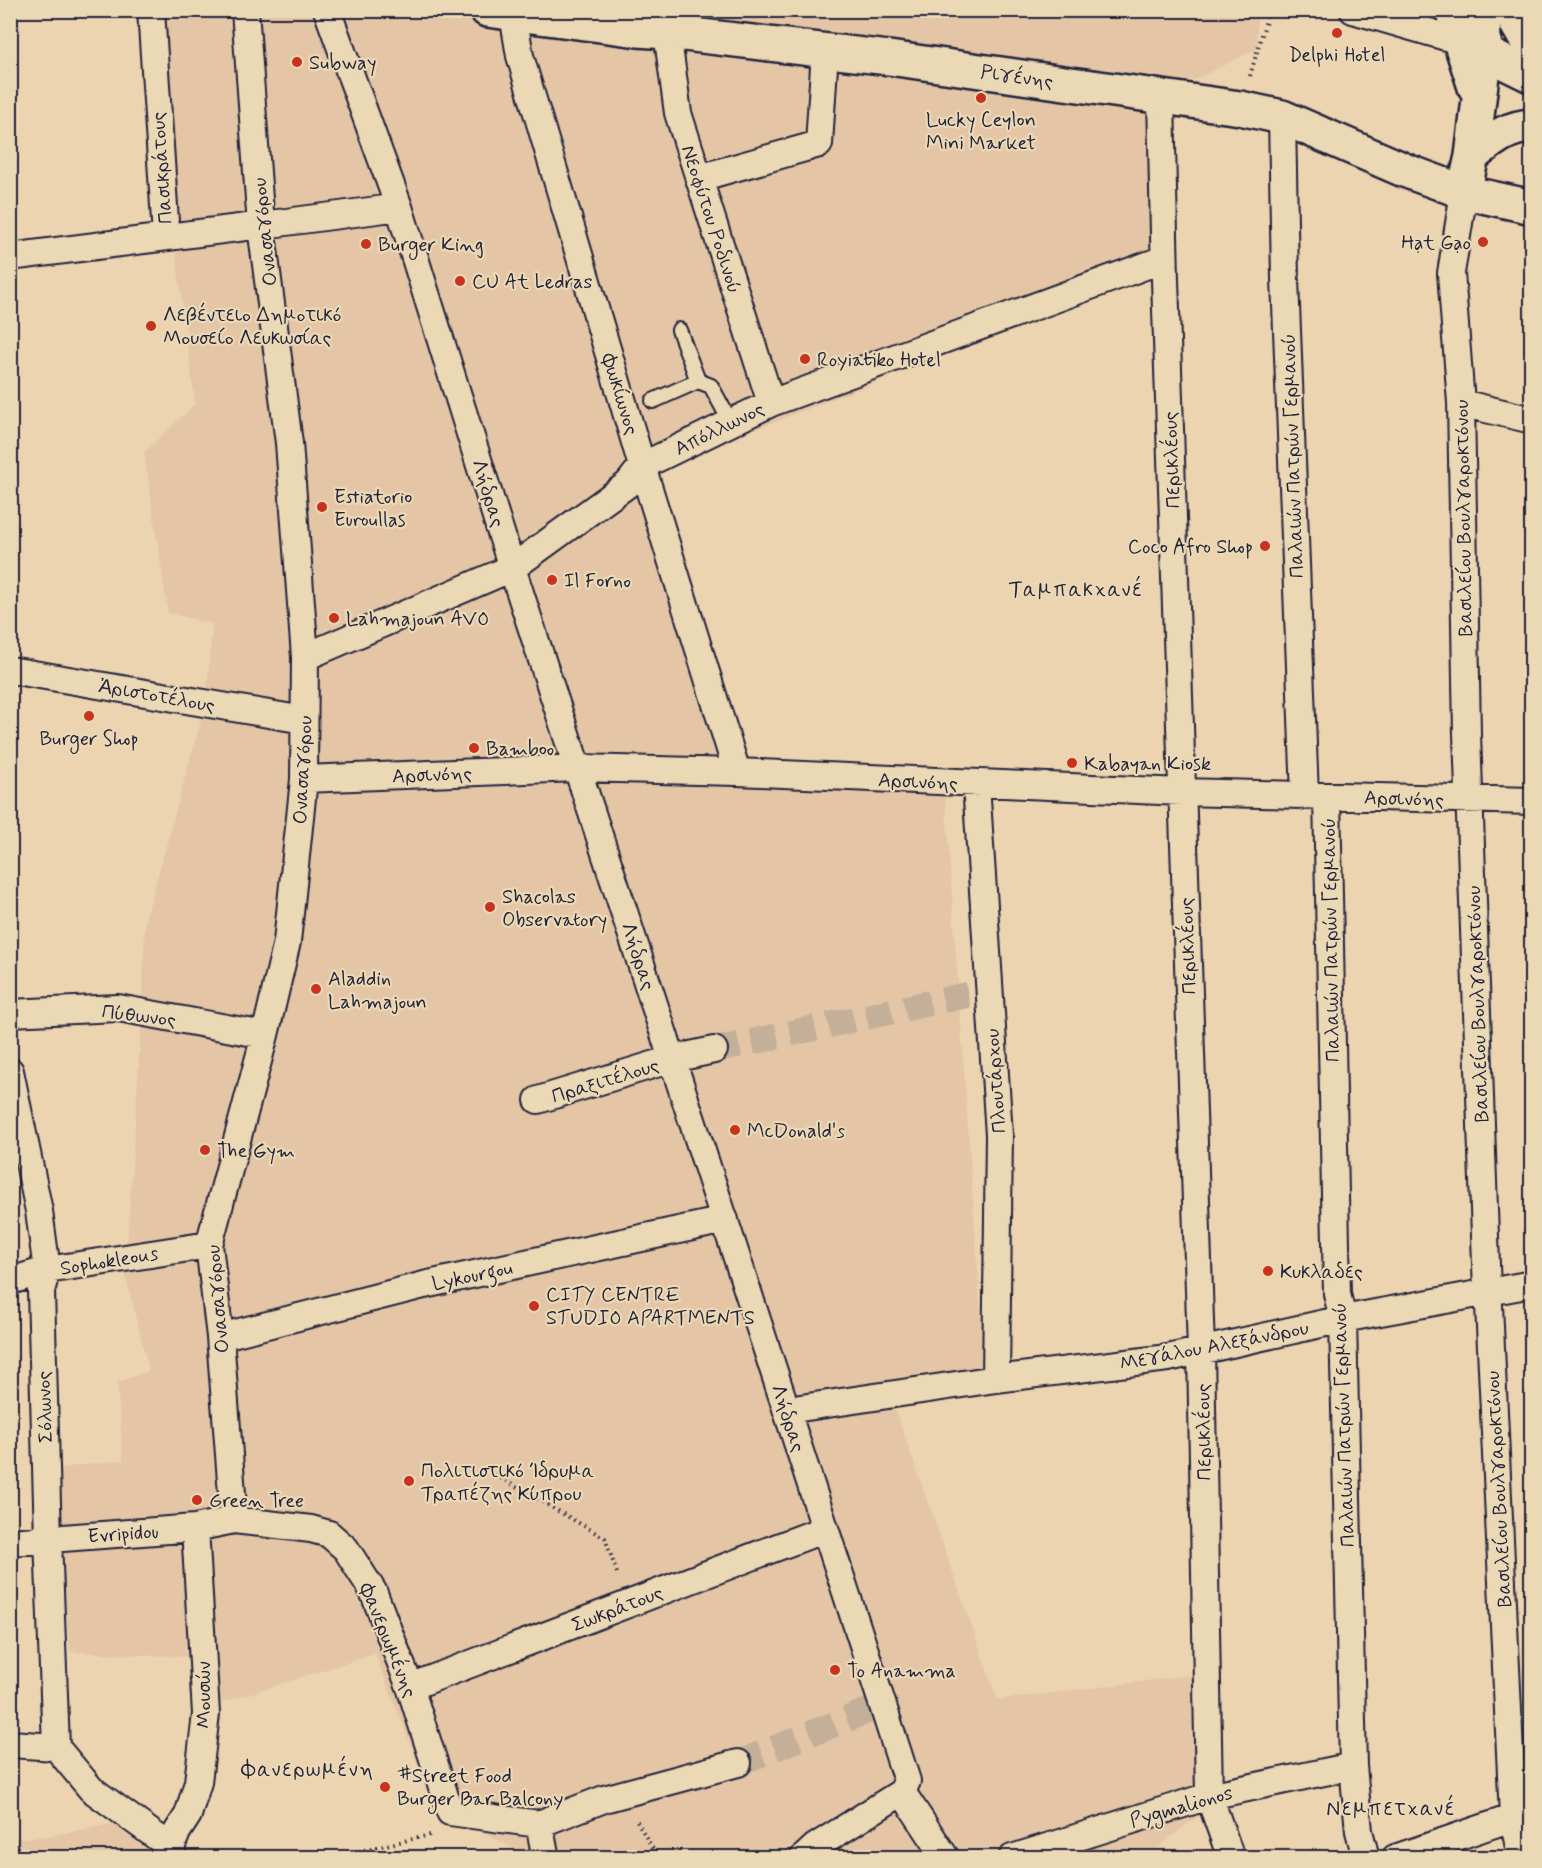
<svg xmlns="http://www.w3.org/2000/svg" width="1542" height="1868" font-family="Mynerve,sans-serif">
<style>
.built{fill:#e4c6a7}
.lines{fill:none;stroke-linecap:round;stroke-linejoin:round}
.street-tunnel{stroke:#c4b099;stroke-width:26;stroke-dasharray:26 13;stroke-linecap:butt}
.lane-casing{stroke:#22223b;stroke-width:18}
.street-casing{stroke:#22223b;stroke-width:30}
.secondary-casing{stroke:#22223b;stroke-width:38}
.path{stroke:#22223b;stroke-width:4;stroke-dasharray:1.5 4.5;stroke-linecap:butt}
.lane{stroke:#ebd8b5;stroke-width:14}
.street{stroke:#ebd8b5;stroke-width:26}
.secondary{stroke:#ebd8b5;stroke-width:33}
.poi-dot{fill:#c8321e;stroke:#ebd8b5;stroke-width:2}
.labels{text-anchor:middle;stroke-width:4.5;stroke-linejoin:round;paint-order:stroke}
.poi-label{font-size:20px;fill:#22223b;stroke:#ebd8b5;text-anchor:start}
.street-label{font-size:20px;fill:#22223b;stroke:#ebd8b5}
.neighbourhood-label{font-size:21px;letter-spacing:1.5px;fill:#22223b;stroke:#ebd8b5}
</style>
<rect width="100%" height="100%" fill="#edd4b1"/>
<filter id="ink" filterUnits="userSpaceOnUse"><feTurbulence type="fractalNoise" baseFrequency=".0167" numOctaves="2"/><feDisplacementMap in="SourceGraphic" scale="12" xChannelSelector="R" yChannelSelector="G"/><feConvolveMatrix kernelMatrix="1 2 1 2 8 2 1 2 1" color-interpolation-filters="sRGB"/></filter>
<g filter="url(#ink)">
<path class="built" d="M 145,11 L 1257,11 L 1257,49 L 1194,80 L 1159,82 L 1153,274 L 654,469 L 725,760 L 944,779 L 985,1373 L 888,1389 L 998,1700 L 1192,1675 L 1214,1804 L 1146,1857 L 517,1857 L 514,1849 L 434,1805 L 375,1654 L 221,1703 L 210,1658 L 70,1652 L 51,1469 L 123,1460 L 117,1382 L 149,1371 L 125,1274 L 141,1028 L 145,921 L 206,702 L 212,624 L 168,613 L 144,452 L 195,404 Z
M 110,1824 L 144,1835 L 150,1857 L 11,1858 L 11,1839 L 49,1836 Z"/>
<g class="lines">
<path class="street-tunnel" d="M 714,1050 L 976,993
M 738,1763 L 870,1710"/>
<defs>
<path id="lane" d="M 679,330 L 698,381 L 711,386 L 731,423
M 653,401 L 698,381"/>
<path id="street" d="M 151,10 L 166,236
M 327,10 L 399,207 L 512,568 L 882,1703 L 907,1781 L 902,1792
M 1353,10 L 1460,41
M 513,14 L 520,56 L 642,466 L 737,772
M 667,32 L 678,113 L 771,403
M 1161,97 L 1165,280 L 1201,1350 L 1209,1796 L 1231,1858
M 1282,117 L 1285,279 L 1305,796
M 699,178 L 819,144 L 825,51
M 1464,192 L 1451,273 L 1461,403 L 1467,734 L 1487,1292 L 1489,1305 L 1513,1817 L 1521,1858
M 10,257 C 140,240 269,225 399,207
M 1461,403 L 1532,420
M 305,657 L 512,568 L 628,484 L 642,466 L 771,403 L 1164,259
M 10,670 L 304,720
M 304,779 L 578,768 L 737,772 L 1182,792 L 1532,801
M 976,784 L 999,1135 L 996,1379
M 1327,796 L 1337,1294 L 1343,1319 L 1353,1766 L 1359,1831 L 1366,1858
M 10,1013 L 118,1008 L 265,1035
M 10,1071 L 39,1211 L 47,1270 L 41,1291 L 48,1538 L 56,1747
M 538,1100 L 672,1059 L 714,1050
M 10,1281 L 47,1270 L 209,1245
M 220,1337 L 424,1285 L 725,1220
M 787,1410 L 996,1379 L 1168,1358 L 1343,1319 L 1532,1284
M 234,1520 L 220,1337 L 209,1245 L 265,1035 L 287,942 L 304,779 L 305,657 L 289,443 L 261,226 L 245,10
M 10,1542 L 195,1528 L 234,1520 L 311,1529 L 329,1534 L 346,1549 L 373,1591 L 410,1687 L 450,1812 L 539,1824 L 604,1799 L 738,1763
M 410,1687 L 825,1529
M 10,1744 L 56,1747 L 91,1789 L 161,1840 L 172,1845
M 902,1792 L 946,1858
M 539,1824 L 546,1858
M 172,1858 L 172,1845 L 177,1832 L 188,1815 L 198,1782 L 206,1714 L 195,1528
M 803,1858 L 815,1847 L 902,1792
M 1012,1858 L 1209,1796 L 1353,1766
M 1395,1858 L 1532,1811"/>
<path id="secondary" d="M 487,10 L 638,30 L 667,32 L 889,58 L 1240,108 L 1282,117 L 1404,170 L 1464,192 L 1532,207
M 1454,10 L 1460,41 L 1475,87
M 1509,10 L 1532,50
M 1467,44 L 1532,76
M 1472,156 C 1491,141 1506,127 1532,126
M 1464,192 L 1472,156 L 1485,51 L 1482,10"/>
</defs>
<use href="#lane" class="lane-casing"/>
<use href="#street" class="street-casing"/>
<use href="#secondary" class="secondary-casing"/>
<path class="path" d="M 1250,76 L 1269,10
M 490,1472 L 605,1538 L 618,1576
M 637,1821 L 658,1858
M 329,1858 L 430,1835"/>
<use href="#lane" class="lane"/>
<use href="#street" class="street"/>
<use href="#secondary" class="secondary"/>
</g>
</g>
<g class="poi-dot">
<circle cx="1337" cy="33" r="6"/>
<circle cx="297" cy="62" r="6"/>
<circle cx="981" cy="98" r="6"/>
<circle cx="1483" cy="242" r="6"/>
<circle cx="366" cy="244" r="6"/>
<circle cx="460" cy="281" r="6"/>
<circle cx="151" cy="326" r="6"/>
<circle cx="805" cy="359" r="6"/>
<circle cx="322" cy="507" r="6"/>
<circle cx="1265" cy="546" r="6"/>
<circle cx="552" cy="580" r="6"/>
<circle cx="334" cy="618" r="6"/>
<circle cx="89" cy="716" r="6"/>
<circle cx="474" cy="748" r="6"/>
<circle cx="1072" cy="763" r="6"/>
<circle cx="490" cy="907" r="6"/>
<circle cx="316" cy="989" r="6"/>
<circle cx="735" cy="1130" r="6"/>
<circle cx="205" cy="1150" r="6"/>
<circle cx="1268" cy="1271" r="6"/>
<circle cx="534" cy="1306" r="6"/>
<circle cx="409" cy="1481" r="6"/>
<circle cx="197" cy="1500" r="6"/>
<circle cx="835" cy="1670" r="6"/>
<circle cx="385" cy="1787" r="6"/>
</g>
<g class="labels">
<g class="poi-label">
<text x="1337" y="61" text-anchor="middle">Delphi Hotel</text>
<text x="309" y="69">Subway</text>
<text x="981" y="126" text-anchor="middle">Lucky Ceylon<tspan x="981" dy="23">Mini Market</tspan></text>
<text x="1471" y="249" text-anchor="end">Hạt Gạo</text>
<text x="378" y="251">Burger King</text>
<text x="472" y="288">CU At Ledras</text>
<text x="163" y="321">Λεβέντειο Δημοτικό<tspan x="163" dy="23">Μουσείο Λευκωσίας</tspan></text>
<text x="817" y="366">Royiatiko Hotel</text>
<text x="334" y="503">Estiatorio<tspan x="334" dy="23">Euroullas</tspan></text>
<text x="1253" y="553" text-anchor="end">Coco Afro Shop</text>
<text x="564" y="587">Il Forno</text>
<text x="346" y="625">Lahmajoun AVO</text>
<text x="89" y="745" text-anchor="middle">Burger Shop</text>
<text x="486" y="755">Bamboo</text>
<text x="1084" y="770">Kabayan Kiosk</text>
<text x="502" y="903">Shacolas<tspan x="502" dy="23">Observatory</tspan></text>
<text x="328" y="985">Aladdin<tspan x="328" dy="23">Lahmajoun</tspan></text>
<text x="747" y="1137">McDonald's</text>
<text x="217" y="1157">The Gym</text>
<text x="1280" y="1278">Κυκλαδες</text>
<text x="546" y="1301">CITY CENTRE<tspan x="546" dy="23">STUDIO APARTMENTS</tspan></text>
<text x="421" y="1477">Πολιτιστικό Ίδρυμα<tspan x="421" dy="23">Τραπέζης Κύπρου</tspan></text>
<text x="209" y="1507">Green Tree</text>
<text x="847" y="1677">To Anamma</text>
<text x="397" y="1782">#Street Food<tspan x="397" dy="23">Burger Bar Balcony</tspan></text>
</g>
<g class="street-label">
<text transform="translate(1017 76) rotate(8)" y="7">Ριγένης</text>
<text transform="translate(161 168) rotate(-94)" y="7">Πασικράτους</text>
<text transform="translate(712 219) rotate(72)" y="7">Νεοφύτου Ροδινού</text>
<text transform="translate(264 232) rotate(-96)" y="7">Ονασαγόρου</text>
<text transform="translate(621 394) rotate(73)" y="7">Φωκίωνος</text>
<text transform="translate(719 428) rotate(-26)" y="7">Απόλλωνος</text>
<text transform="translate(1292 456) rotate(-92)" y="7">Παλαιών Πατρών Γερμανού</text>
<text transform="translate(1171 460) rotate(-92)" y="7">Περικλέους</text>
<text transform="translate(489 493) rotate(73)" y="7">Λήδρας</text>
<text transform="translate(1463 518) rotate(-91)" y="7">Βασιλείου Βουλγαροκτόνου</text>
<text transform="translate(157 695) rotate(10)" y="7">Ἀριστοτέλους</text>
<text transform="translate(302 770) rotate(-87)" y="7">Ονασαγόρου</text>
<text transform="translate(432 774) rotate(-2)" y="7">Αρσινόης</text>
<text transform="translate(918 781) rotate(3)" y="7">Αρσινόης</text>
<text transform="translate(1404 798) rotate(2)" y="7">Αρσινόης</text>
<text transform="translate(1330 940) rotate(-91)" y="7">Παλαιών Πατρών Γερμανού</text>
<text transform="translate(1187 946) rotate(-92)" y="7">Περικλέους</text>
<text transform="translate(639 956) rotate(72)" y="7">Λήδρας</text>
<text transform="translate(1477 1004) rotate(-92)" y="7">Βασιλείου Βουλγαροκτόνου</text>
<text transform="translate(139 1015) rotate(7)" y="7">Πύθωνος</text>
<text transform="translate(605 1080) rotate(-17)" y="7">Πραξιτέλους</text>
<text transform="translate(995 1081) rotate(-94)" y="7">Πλουτάρχου</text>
<text transform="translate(109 1260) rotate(-9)" y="7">Sophokleous</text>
<text transform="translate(472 1275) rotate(-12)" y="7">Lykourgou</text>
<text transform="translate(217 1299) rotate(-95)" y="7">Ονασαγόρου</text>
<text transform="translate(1214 1345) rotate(-11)" y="7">Μεγάλου Αλεξάνδρου</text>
<text transform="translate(44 1407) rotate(-92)" y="7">Σόλωνος</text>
<text transform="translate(789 1418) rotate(72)" y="7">Λήδρας</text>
<text transform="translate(1343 1425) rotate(-92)" y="7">Παλαιών Πατρών Γερμανού</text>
<text transform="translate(1203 1432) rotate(-91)" y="7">Περικλέους</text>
<text transform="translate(1498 1489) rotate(-93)" y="7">Βασιλείου Βουλγαροκτόνου</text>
<text transform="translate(123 1533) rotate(-4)" y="7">Evripidou</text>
<text transform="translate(617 1608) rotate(-21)" y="7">Σωκράτους</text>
<text transform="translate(389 1640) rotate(68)" y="7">Φανερωμένης</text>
<text transform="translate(203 1695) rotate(-90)" y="7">Μουσών</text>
<text transform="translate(1181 1806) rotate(-16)" y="7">Pygmalionos</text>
</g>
<g class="neighbourhood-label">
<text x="1076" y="596">Ταμπακχανέ</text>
<text x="308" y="1776">Φανερωμένη</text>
<text x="1391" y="1815">Νεμπετχανέ</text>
</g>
</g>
<rect width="1542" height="1868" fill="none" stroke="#ebd8b5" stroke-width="36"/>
<rect x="18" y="18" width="1506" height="1832" fill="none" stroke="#22223b" stroke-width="2" filter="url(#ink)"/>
</svg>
